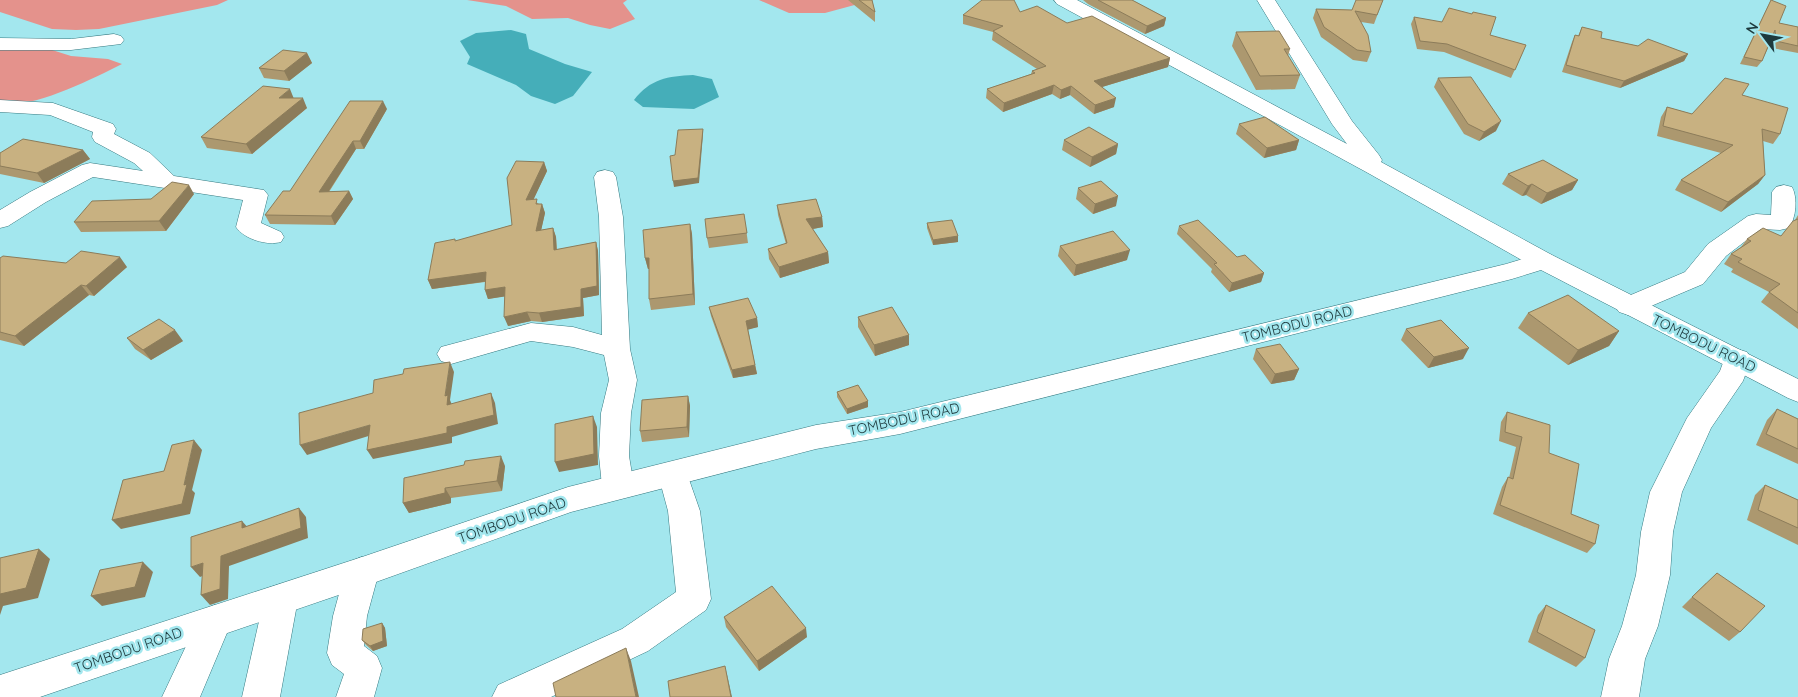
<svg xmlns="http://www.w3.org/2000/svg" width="1798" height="697" font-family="Quicksand,sans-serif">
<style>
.green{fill:#e4928c}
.water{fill:#45aeb9}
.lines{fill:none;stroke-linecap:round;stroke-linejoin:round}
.minor-casing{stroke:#367980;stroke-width:1}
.secondary-casing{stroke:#367980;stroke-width:1}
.minor{fill:#fff;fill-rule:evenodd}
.secondary{fill:#fff;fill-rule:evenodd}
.wall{fill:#ac986f}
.shaded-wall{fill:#8c7c5a}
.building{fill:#c8b181;stroke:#8c7c5a}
.labels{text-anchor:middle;stroke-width:5;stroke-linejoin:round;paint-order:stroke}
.street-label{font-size:14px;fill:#1e3a3d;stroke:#a3e7ee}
</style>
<rect width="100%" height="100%" fill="#a3e7ee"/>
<path class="green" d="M 0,0 L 228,0 L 217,5 L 99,29 L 76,30 L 52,29 L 0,12 Z
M 467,0 L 627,0 L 623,3 L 635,19 L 610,29 L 590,25 L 568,18 L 532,19 L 506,6 Z
M 759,0 L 873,0 L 825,13 L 789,13 Z
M 0,49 L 49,49 L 71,56 L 108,59 L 122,64 C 92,79 33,109 0,104 Z"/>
<path class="water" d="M 511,30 L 526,34 L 529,49 L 565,64 L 592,72 L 573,96 L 555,104 L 531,96 L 516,85 L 467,64 L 470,57 L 460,41 L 476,33 Z
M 693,75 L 712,79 L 719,97 L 694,109 L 643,107 L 634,100 C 650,79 668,76 693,75 Z"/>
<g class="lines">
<defs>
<path id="minor" d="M 1054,0 L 1077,0 L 1347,144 L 1332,124 L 1257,0 L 1275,0 L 1352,121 L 1379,155 L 1382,160 L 1381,162 L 1552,255 L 1556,261 L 1552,267 L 1543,269 L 1534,267 L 1368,173 L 1057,4 Z
M 114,34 L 121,36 L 124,40 L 121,44 L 71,50 L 0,50 L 0,38 L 71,39 Z
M 0,100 L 53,103 L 113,124 L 116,129 L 114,134 L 150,153 L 174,176 L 264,190 L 268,195 L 261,223 L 281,232 L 284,237 L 281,242 C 267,246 244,239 236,227 L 243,200 L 93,177 L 46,202 L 8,226 L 0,228 L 0,210 L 30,192 L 82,165 L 90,163 L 143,171 L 134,163 L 95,142 L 92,137 L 93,132 L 50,115 L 0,112 Z
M 605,170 L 613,172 L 616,177 L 623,217 L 630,349 L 637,380 L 631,413 L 629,456 L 634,486 L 629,495 L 618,499 L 607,495 L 602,486 L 599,456 L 601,413 L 609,380 L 604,355 L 573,347 L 531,341 L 451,364 L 441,361 L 437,354 L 441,347 L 531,323 L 573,327 L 602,335 L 599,217 L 594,177 L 597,172 Z
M 1784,185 L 1792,187 C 1798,198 1796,218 1789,228 L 1780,230 L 1761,229 L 1726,256 L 1703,284 L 1637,312 L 1628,315 L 1619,312 L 1615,306 L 1619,300 L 1685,272 L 1708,244 L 1748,216 L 1756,214 L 1771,215 L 1772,192 L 1776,187 Z
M 1737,349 L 1747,352 L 1751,359 L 1743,381 L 1711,428 L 1682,492 L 1673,532 L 1670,575 L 1658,626 L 1645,659 L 1639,697 L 1601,697 L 1609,659 L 1622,626 L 1636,575 L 1641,532 L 1650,492 L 1687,418 L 1720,371 L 1727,352 Z
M 673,462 L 684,465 L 700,511 L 711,599 L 706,610 L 648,651 L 551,697 L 492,697 L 498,685 L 622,629 L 676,592 L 668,511 L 658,474 L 662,465 Z
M 362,557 L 374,562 L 379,572 L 367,616 L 364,646 L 377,656 L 382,668 L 374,697 L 336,697 L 344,674 L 332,665 L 327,653 L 333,616 L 345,572 L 350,562 Z
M 281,584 L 293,588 L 298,599 L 280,697 L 242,697 L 264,599 L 269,588 Z
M 215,605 L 227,610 L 232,621 L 200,697 L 162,697 L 203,610 Z"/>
<path id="secondary" d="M 1543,253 L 1552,255 L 1798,379 L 1798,402 L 1788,398 L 1541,270 L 1512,279 L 900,434 L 816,449 L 571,512 L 362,587 L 40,697 L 0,697 L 0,675 L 362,557 L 568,487 L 816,425 L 900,412 L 1506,264 Z"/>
</defs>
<use href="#minor" class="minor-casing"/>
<use href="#secondary" class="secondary-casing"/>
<use href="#minor" class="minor"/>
<use href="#secondary" class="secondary"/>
</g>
<path class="wall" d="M 848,0 L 872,0 L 875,12 L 875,22 Z
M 1083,0 L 1132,0 L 1166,18 L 1164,26 L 1145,34 L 1088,4 Z
M 1383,0 L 1374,24 L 1361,22 L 1371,52 L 1367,62 L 1353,60 L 1321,37 L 1313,18 L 1316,9 L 1352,10 Z
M 1771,0 L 1779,23 L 1798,27 L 1798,53 L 1772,48 L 1772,39 L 1762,61 L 1757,67 L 1740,64 L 1768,6 Z
M 1020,12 L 1067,23 L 1170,58 L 1168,67 L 1102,87 L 1114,107 L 1094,114 L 1070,95 L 1060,99 L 1052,94 L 1003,112 L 986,98 L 987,89 L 1031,74 L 1032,71 L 1037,69 L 992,40 L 993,32 L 963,24 L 963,15 Z
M 1414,17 L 1526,45 L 1511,78 L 1444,52 L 1417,49 L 1411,24 Z
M 1582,27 L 1601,38 L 1638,46 L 1688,54 L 1684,61 L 1620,88 L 1562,72 L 1572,42 L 1575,35 L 1578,36 Z
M 1236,32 L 1290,49 L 1288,56 L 1300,75 L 1295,89 L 1256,90 L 1232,46 Z
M 307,53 L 312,63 L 289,81 L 264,78 L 259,68 Z
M 1438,78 L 1496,131 L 1479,141 L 1464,134 L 1434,87 Z
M 1742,95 L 1780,134 L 1773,144 L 1763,141 L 1765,175 L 1758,184 L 1721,212 L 1675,190 L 1681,180 L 1721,153 L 1657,136 L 1661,117 L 1667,107 L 1692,114 Z
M 294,98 L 307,108 L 252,154 L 207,148 L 201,137 Z
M 387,109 L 364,149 L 356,149 L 329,192 L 349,191 L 353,199 L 335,225 L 270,224 L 265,215 L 290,191 Z
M 1239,124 L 1299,140 L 1296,150 L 1264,158 L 1236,134 Z
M 1064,140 L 1118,144 L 1116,154 L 1090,167 L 1062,150 Z
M 83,150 L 90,159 L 44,183 L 0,174 L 0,153 Z
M 544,162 L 547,171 L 533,200 L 539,204 L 542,204 L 545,213 L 541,230 L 553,228 L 556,237 L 557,250 L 596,242 L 598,251 L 599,295 L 583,298 L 584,316 L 542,322 L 531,321 L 508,326 L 505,296 L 488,299 L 485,290 L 485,282 L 432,289 L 428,280 L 456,241 L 512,225 Z
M 1508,174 L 1578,180 L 1572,190 L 1541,204 L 1526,195 L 1522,196 L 1502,184 Z
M 1078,188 L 1116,206 L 1093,214 L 1076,199 Z
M 194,194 L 166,231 L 81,232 L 74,222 L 151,199 Z
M 777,205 L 822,217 L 823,227 L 813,229 L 828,252 L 829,263 L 780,278 L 769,259 L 768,249 L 786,244 L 778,215 Z
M 744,214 L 748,243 L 709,248 L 707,238 Z
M 1798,215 L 1798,329 L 1761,302 L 1769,292 L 1731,272 L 1733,269 L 1724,264 L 1731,254 L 1741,247 L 1747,239 L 1781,236 L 1795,220 Z
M 927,223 L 958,236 L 958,242 L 933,245 L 927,228 Z
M 690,224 L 692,234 L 695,305 L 651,310 L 649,299 L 649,269 L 648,269 L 645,258 Z
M 1179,226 L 1237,257 L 1264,273 L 1261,282 L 1229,292 L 1211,272 L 1212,269 L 1177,234 Z
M 1060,246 L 1127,260 L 1074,276 L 1058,256 Z
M 0,258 L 66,263 L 127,267 L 94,296 L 89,295 L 24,346 L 0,340 Z
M 709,307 L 757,318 L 758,327 L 748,329 L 757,374 L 733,378 L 711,316 Z
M 1528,313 L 1619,331 L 1609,346 L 1568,365 L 1518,328 Z
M 858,317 L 909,345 L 875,356 L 858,327 Z
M 1406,329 L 1463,359 L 1428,368 L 1401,340 Z
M 127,338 L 183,341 L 151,360 L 135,349 Z
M 1256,349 L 1299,369 L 1294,380 L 1271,384 L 1253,359 Z
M 837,392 L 868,401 L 868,407 L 847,414 L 837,397 Z
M 688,396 L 690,406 L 689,437 L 642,442 L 640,431 Z
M 1777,409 L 1798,419 L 1798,464 L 1756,445 L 1767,420 Z
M 1507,412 L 1549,453 L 1571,514 L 1595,544 L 1587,553 L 1493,514 L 1502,487 L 1508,477 L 1509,478 L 1516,447 L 1499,441 L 1501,422 Z
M 505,466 L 502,491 L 451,498 L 451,503 L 409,513 L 403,503 Z
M 1765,485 L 1798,500 L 1798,545 L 1747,520 L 1755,495 Z
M 1706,583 L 1740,632 L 1729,641 L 1682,607 Z
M 1546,605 L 1585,658 L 1576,667 L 1528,642 L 1538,615 Z
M 724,617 L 807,637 L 759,671 L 726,627 Z
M 382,623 L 385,628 L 387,646 L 373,651 L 366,645 L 362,640 Z"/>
<path class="shaded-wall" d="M 1166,18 L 1164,26 L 1145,34 L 1147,26 Z
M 307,53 L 312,63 L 289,81 L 284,71 Z
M 1688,54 L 1684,61 L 1620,88 L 1624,81 Z
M 1170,58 L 1168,67 L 1092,90 L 1094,81 Z
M 1054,85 L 1052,94 L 1003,112 L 1004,103 Z
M 1071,86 L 1070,95 L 1060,99 L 1061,90 Z
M 290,89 L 294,99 L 279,98 Z
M 303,98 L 307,108 L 252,154 L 246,144 Z
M 1116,98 L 1114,107 L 1094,114 L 1095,105 Z
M 383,101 L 387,109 L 364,149 L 360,141 Z
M 1501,121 L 1496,131 L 1479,141 L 1484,132 Z
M 703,129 L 703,134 L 699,183 L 674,187 L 673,181 Z
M 1299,140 L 1296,150 L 1264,158 L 1267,148 Z
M 353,141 L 356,149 L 323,200 L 319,192 Z
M 1118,144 L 1116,154 L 1090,167 L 1092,157 Z
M 83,150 L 90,159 L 44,183 L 37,173 Z
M 544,162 L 547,171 L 529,209 L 526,200 Z
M 1765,175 L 1758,184 L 1721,212 L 1728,202 Z
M 1578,180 L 1572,190 L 1541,204 L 1547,193 Z
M 1532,184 L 1526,195 L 1522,196 L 1528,186 Z
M 189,185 L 194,194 L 166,231 L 159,221 Z
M 349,191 L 353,199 L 335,225 L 331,216 Z
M 1118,196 L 1116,206 L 1093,214 L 1095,204 Z
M 542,204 L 545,213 L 539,240 L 536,231 Z
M 822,217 L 823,227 L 807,230 L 806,219 Z
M 690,224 L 692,234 L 695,305 L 693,294 Z
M 553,228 L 556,237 L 557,259 L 554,250 Z
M 958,236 L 958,242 L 933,245 L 933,240 Z
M 596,242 L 598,251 L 599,295 L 583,298 L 584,316 L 542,322 L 539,313 L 581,289 Z
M 1130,250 L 1127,260 L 1074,276 L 1076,265 Z
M 828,252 L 829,263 L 780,278 L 779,267 Z
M 120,257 L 127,267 L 94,296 L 86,286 Z
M 645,258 L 649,258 L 652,268 L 648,269 Z
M 486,272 L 489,281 L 432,289 L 428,280 Z
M 1264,273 L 1261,282 L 1229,292 L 1232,283 Z
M 81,285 L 89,295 L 24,346 L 15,336 Z
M 505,287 L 508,296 L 488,299 L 485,290 Z
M 527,312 L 531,321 L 508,326 L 504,317 Z
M 757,318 L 758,327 L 747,330 L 746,321 Z
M 175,330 L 183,341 L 151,360 L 143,350 Z
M 1619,331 L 1609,346 L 1568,365 L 1578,350 Z
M 909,335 L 909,345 L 875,356 L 874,345 Z
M 1469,348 L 1463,359 L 1428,368 L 1434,357 Z
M 450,362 L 454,372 L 450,400 L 452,405 L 447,405 L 445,396 Z
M 755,365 L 757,374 L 733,378 L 732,370 Z
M 1299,369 L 1294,380 L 1271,384 L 1275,374 Z
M 491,393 L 495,403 L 498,424 L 452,437 L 452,443 L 373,459 L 367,450 Z
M 688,396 L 690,406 L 689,437 L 687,427 Z
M 868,401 L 868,407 L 847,414 L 847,409 Z
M 593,416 L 597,427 L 598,465 L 559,472 L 555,462 Z
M 370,425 L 375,434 L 307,455 L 300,445 Z
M 194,440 L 202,450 L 192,490 L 195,493 L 190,514 L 121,529 L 112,520 L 184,485 Z
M 501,456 L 505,466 L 502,491 L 497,481 Z
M 445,488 L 451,498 L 451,503 L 409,513 L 403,503 Z
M 299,508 L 306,517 L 308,538 L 229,566 L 228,599 L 210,605 L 201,595 L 221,556 Z
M 242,521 L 250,530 L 242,528 Z
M 39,549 L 50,559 L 38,598 L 3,606 L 0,615 L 0,594 Z
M 143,562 L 153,572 L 145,597 L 102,606 L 91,596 Z
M 203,563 L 212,572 L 200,577 L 191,567 Z
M 382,623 L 385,628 L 387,646 L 373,651 L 370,646 Z
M 806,628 L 807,637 L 759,671 L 757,661 Z
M 626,648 L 631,661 L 639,697 L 636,697 Z
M 725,666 L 728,679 L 732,697 L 731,697 Z"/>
<path class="building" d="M 859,0 L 872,0 L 875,12 Z
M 982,0 L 1014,0 L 1020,12 L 1037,6 L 1067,23 L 1092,16 L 1170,58 L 1094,81 L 1116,98 L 1095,105 L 1071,86 L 1061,90 L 1054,85 L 1004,103 L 987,89 L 1035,73 L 1032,71 L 1046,66 L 993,31 L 1003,26 L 963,15 Z
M 1098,0 L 1132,0 L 1166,18 L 1147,26 Z
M 1356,0 L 1383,0 L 1377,15 L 1355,11 L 1368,35 L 1371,52 L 1357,50 L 1324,27 L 1316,9 L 1352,10 Z
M 1771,0 L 1786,6 L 1779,23 L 1798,27 L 1798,46 L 1776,41 L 1775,30 L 1762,61 L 1744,57 Z
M 1449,8 L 1472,14 L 1473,12 L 1496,17 L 1490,35 L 1526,45 L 1515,70 L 1447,44 L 1420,41 L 1414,17 L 1442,22 Z
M 1582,27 L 1602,32 L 1601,38 L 1638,46 L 1648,39 L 1688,54 L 1624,81 L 1566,65 L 1575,35 L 1579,36 Z
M 1279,31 L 1290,49 L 1284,49 L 1300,75 L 1260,76 L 1236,32 Z
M 283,50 L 307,53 L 284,71 L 259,68 Z
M 1471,77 L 1501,121 L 1484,132 L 1468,124 L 1438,78 Z
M 1725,78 L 1749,84 L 1742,95 L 1788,108 L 1780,134 L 1762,129 L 1765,175 L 1728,202 L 1681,180 L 1733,145 L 1663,126 L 1667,107 L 1692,114 Z
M 263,86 L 290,89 L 279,98 L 303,98 L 246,144 L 201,137 Z
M 350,101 L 383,101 L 360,141 L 353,141 L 319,192 L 349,191 L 331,216 L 265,215 L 283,191 L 290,191 Z
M 1265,117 L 1299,140 L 1267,148 L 1239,124 Z
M 1089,127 L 1118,144 L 1092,157 L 1064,140 Z
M 703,129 L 698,178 L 673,181 L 670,156 L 675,155 L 678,130 Z
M 23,139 L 83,150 L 37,173 L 0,166 L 0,153 Z
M 1543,160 L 1578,180 L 1547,193 L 1532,184 L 1528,186 L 1508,174 Z
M 516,161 L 544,162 L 526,200 L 537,199 L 536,204 L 542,204 L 536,231 L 553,228 L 554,250 L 596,242 L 597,286 L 581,289 L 581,307 L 539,313 L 527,312 L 504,317 L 505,287 L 485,290 L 486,272 L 428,280 L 435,243 L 455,239 L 455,241 L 512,225 L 507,178 Z
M 1101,181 L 1118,196 L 1095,204 L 1078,188 Z
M 172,182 L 189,185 L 159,221 L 74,222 L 92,201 L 151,199 Z
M 816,199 L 822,217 L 806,219 L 828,252 L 779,267 L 768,249 L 787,243 L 777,205 Z
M 744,214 L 747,233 L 707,238 L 705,219 Z
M 1798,219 L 1798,313 L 1769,292 L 1780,284 L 1738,262 L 1742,259 L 1731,254 L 1751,241 L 1747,239 L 1763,228 L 1781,236 L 1793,221 Z
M 952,220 L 958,236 L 933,240 L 927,223 Z
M 1198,220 L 1237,257 L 1245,255 L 1264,273 L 1232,283 L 1214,264 L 1217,263 L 1179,226 Z
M 690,224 L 693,294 L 649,299 L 649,258 L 645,258 L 643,230 Z
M 1113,231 L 1130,250 L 1076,265 L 1060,246 Z
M 81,251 L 120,257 L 86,286 L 81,285 L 15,336 L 0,332 L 0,258 L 3,256 L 66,263 Z
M 1568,295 L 1619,331 L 1578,350 L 1528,313 Z
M 748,298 L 757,318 L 746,321 L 755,365 L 732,370 L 709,307 Z
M 892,307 L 909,335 L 874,345 L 858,317 Z
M 159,319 L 175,330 L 143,350 L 127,338 Z
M 1441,320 L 1469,348 L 1434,357 L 1406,329 Z
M 1280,344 L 1299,369 L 1275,374 L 1256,349 Z
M 450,362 L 445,396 L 448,395 L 447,405 L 491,393 L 494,415 L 447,427 L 447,433 L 367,450 L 370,425 L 300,445 L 299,413 L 373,393 L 374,380 L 403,374 L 404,369 Z
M 858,385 L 868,401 L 847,409 L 837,392 Z
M 688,396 L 687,427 L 640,431 L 642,400 Z
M 1777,409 L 1798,419 L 1798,449 L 1766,434 Z
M 1507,412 L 1550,425 L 1549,453 L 1579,464 L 1571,514 L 1599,525 L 1595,544 L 1500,505 L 1508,477 L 1513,479 L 1522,437 L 1505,432 Z
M 593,416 L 594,454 L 555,462 L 555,424 Z
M 194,440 L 184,485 L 187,484 L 182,504 L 112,520 L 123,480 L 164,471 L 172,445 Z
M 501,456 L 497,481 L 445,488 L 445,493 L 403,503 L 404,478 L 464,465 L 465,461 Z
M 1765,485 L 1798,500 L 1798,528 L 1758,510 Z
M 299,508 L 301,528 L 221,556 L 220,589 L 201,595 L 203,563 L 191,567 L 191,537 L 242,521 L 242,528 Z
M 39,549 L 26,588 L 0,594 L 0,558 Z
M 143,562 L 135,587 L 91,596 L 100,570 Z
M 1717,573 L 1765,606 L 1740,632 L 1692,597 Z
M 772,586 L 806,628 L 757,661 L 724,617 Z
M 1546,605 L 1595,630 L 1585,658 L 1537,632 Z
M 382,623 L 383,641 L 370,646 L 362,640 L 363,629 Z
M 626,648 L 636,697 L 556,697 L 553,683 Z
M 725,666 L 731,697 L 670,697 L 668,681 Z"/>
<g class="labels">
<g class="street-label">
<text transform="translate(1297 324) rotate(-14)" y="5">TOMBODU ROAD</text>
<text transform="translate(1704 343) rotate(26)" y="5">TOMBODU ROAD</text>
<text transform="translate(904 419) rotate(-12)" y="5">TOMBODU ROAD</text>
<text transform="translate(512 520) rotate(-19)" y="5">TOMBODU ROAD</text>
<text transform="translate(128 650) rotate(-19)" y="5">TOMBODU ROAD</text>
</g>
</g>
<g transform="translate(1763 35) rotate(302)" stroke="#a3e7ee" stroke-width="4" paint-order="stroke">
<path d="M0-4L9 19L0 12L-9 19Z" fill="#1e3a3d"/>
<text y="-8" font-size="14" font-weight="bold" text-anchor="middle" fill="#1e3a3d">N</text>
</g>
</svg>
